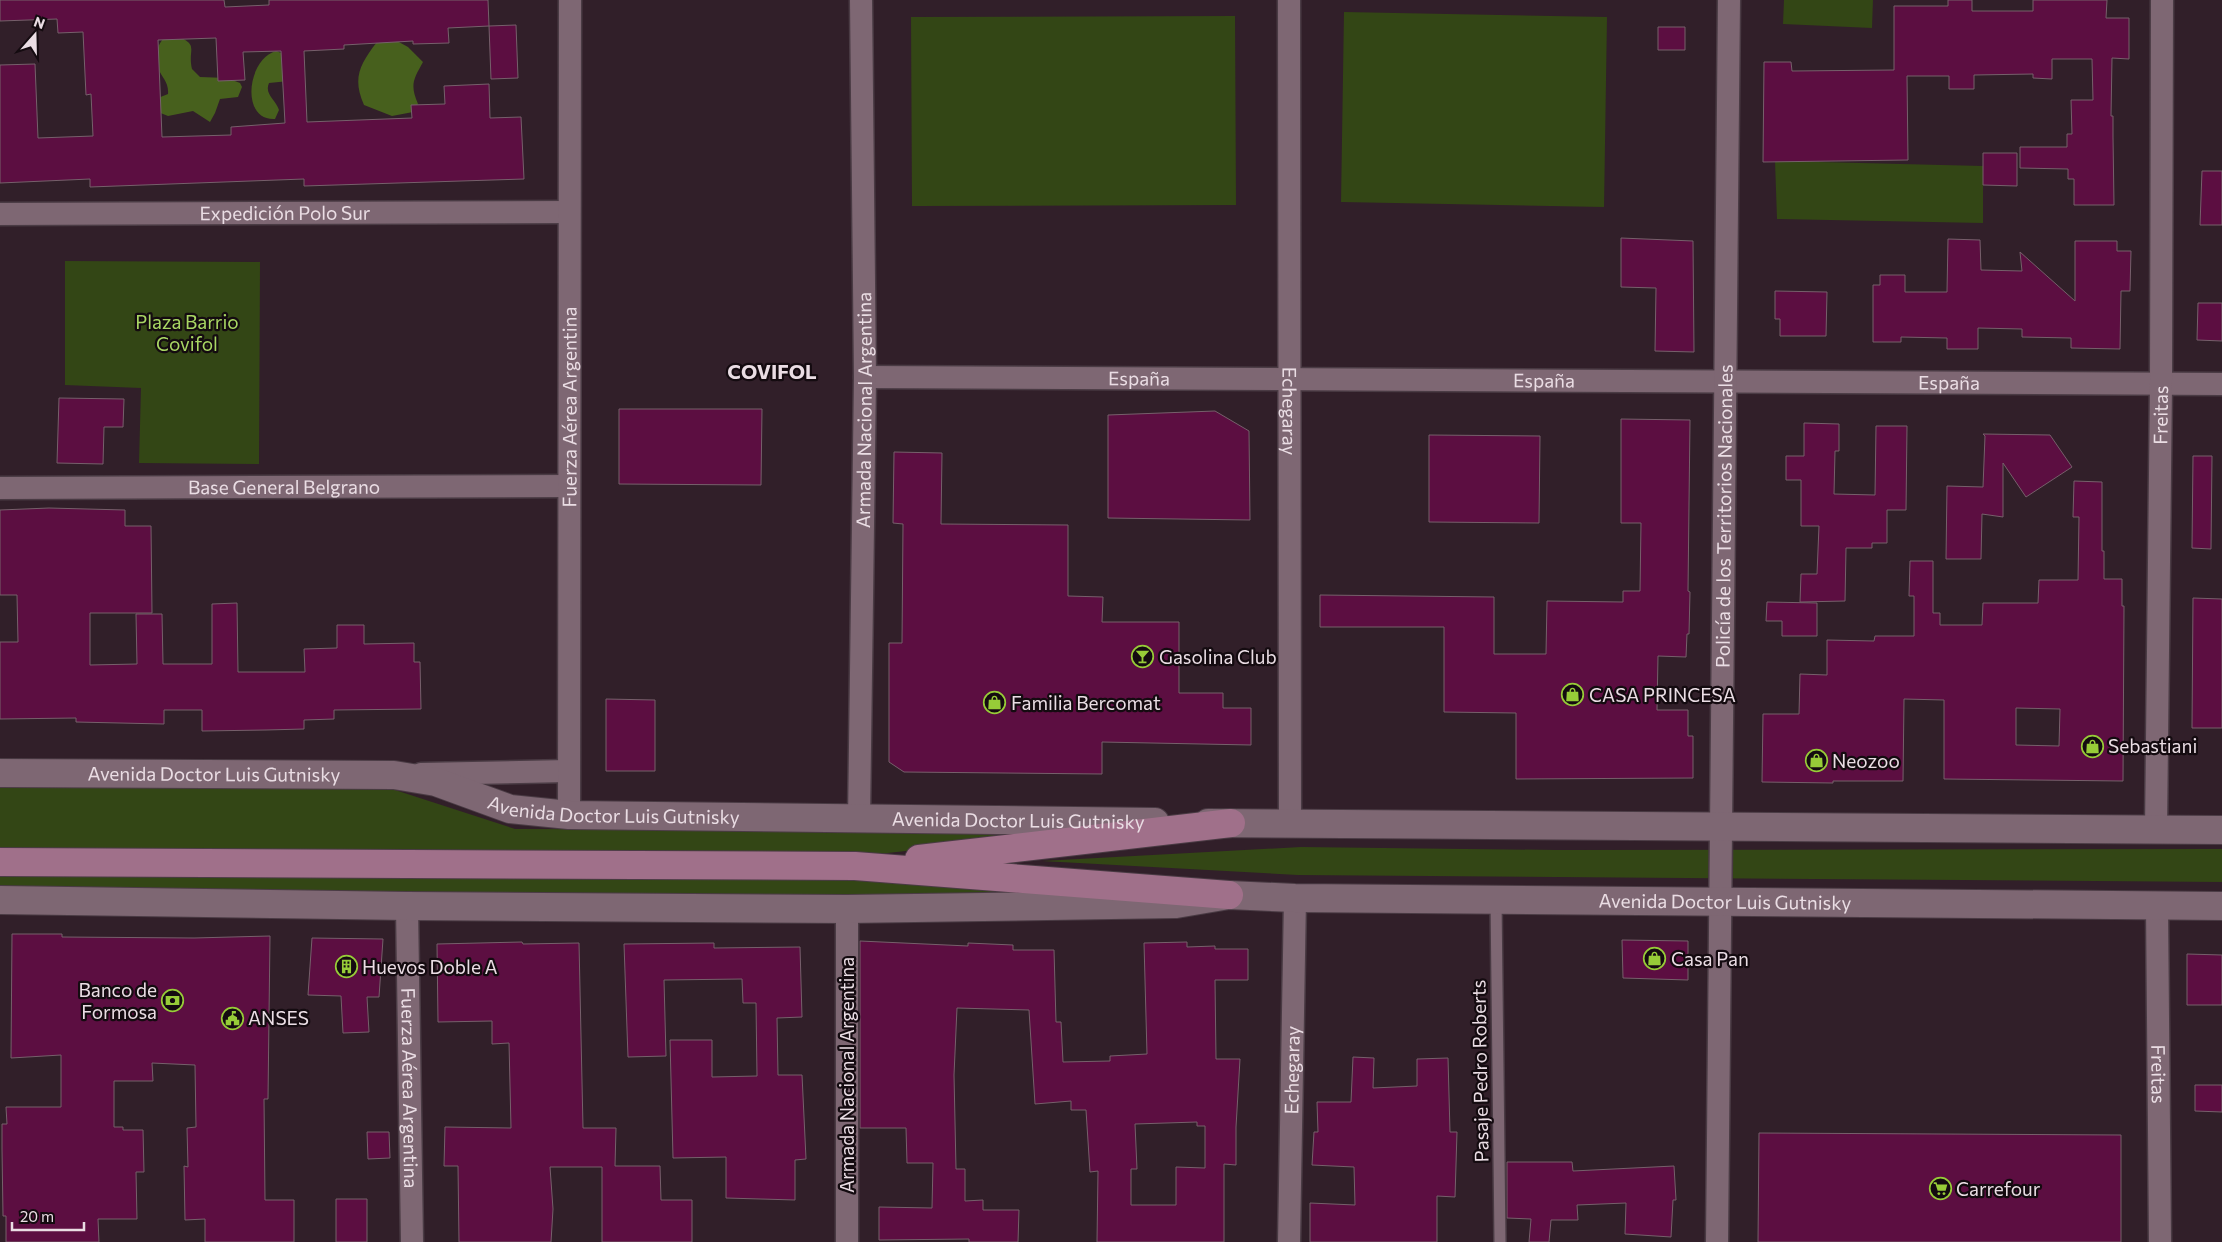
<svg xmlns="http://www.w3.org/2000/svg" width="2222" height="1242" font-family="Commissioner,sans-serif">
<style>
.green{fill:#334615}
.forest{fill:#47601d}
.building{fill:#5c0e41;stroke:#76606b;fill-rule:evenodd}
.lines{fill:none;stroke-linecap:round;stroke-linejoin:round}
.lane-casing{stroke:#4a3b44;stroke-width:14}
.street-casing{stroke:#4a3b44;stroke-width:25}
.secondary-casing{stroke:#4a3b44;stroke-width:30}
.primary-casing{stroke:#4a3b44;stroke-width:30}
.lane{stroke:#7e6773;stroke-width:11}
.street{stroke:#7e6773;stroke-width:22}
.secondary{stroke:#7e6773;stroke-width:28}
.primary{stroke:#a0708a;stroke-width:28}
.labels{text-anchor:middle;stroke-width:4.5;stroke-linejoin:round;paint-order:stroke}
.street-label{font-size:19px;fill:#eadde4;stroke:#140b10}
.park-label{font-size:19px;fill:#a9d764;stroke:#140b10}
.poi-label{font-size:19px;fill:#eadde4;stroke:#140b10;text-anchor:start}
.neighbourhood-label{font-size:20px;font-weight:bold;fill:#eadde4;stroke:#140b10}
</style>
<rect width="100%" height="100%" fill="#311f29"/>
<path class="green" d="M 1784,0 L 1873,0 L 1872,28 L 1783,24 Z
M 1344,12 L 1607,17 L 1604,207 L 1341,202 Z
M 1235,16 L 1236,205 L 912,206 L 911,17 Z
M 1775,161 L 1983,166 L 1983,223 L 1777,219 Z
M 65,261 L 260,262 L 259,464 L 139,463 L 141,388 L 65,385 Z
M 0,787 L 392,789 L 515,829 L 1085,831 L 771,866 L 1159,894 L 870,896 L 0,893 Z
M 1301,847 L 1557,850 L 2222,849 L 2222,882 L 1298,875 L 1042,861 Z"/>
<path class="forest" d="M 174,35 C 201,45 187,48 192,69 L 200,77 L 227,78 L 240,83 L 242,87 L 238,97 L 220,99 L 215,113 L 210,122 L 193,111 L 168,116 L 158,112 L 158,98 L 168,94 C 169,82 162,78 158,68 C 154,58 157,44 165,37 Z
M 397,41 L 408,47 L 423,62 C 413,80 410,85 418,104 L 413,112 L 392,116 L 364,105 C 352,78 360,64 377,42 Z
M 276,51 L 292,57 L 289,81 L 269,83 C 264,94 276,100 279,110 L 275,119 C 240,121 247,59 276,51 Z"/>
<path class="building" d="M 0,0 L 224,0 L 225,7 L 269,5 L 269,0 L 488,0 L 489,26 L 448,28 L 449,43 L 413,44 L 413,41 L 344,45 L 344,49 L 304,51 L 307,122 L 412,118 L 411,105 L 445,104 L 444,86 L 489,84 L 490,118 L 521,117 L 524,179 L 304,186 L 304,179 L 90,187 L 90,179 L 0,183 L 0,65 L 35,64 L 38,138 L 93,136 L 91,94 L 86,95 L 83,32 L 58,33 L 57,19 L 0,21 ZM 216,38 L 218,81 L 245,80 L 243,52 L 281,51 L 285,123 L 231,127 L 231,135 L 162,137 L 158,40 Z
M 1948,0 L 1972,0 L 1972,11 L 2033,11 L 2033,0 L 2107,0 L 2106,18 L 2129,18 L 2129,59 L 2112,58 L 2111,116 L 2113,116 L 2113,137 L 2114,205 L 2074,205 L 2074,179 L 2068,179 L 2068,169 L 2020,168 L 2020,147 L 2067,147 L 2067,134 L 2072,134 L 2071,100 L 2093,100 L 2092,59 L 2052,59 L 2052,79 L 2033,78 L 2033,74 L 1974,75 L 1974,89 L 1949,89 L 1949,76 L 1907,76 L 1908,160 L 1763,162 L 1764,62 L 1791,62 L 1792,71 L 1894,70 L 1894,6 L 1948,6 Z
M 516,25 L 518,78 L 491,79 L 489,26 Z
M 1658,27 L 1685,27 L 1685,50 L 1658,50 Z
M 1983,153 L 2017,153 L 2017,186 L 1983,185 Z
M 2202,171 L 2222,171 L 2222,225 L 2200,225 Z
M 1621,238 L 1693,241 L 1694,352 L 1655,351 L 1656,288 L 1621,287 Z
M 1948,239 L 1980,240 L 1981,270 L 2022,271 L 2020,252 L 2075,301 L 2075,241 L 2117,241 L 2117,251 L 2131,251 L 2130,291 L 2121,291 L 2120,349 L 2071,348 L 2071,338 L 2022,337 L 2022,329 L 1978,328 L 1978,349 L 1947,349 L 1947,338 L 1901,337 L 1901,342 L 1873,342 L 1873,285 L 1880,285 L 1880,275 L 1905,275 L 1905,292 L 1947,292 Z
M 1775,291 L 1827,292 L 1826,336 L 1780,336 L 1780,319 L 1775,319 Z
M 2198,303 L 2222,303 L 2222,341 L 2197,340 Z
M 59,398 L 124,399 L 123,427 L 104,427 L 103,464 L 57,463 Z
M 619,409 L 762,409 L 761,485 L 619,484 Z
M 1215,411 L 1249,431 L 1250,520 L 1108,518 L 1108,415 Z
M 1621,419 L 1690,420 L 1688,591 L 1690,592 L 1689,634 L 1687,634 L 1686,657 L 1658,656 L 1657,710 L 1688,710 L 1688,736 L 1693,736 L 1693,778 L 1516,779 L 1516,713 L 1444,712 L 1444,627 L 1320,627 L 1320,595 L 1494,597 L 1494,654 L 1546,654 L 1547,601 L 1623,602 L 1623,591 L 1640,591 L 1641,523 L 1621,523 Z
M 1804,423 L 1839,424 L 1839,451 L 1835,451 L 1834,494 L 1875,495 L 1876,426 L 1907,426 L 1906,510 L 1887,510 L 1887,543 L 1872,543 L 1872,548 L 1846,548 L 1845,601 L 1800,602 L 1801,574 L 1817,574 L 1819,526 L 1801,526 L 1801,480 L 1786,480 L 1786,456 L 1804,456 Z
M 1983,434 L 2050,435 L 2072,467 L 2026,497 L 2003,463 L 2003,517 L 1982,514 L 1981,559 L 1946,559 L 1947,486 L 1983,487 L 1985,436 Z
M 1429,435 L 1540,436 L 1539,523 L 1429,522 Z
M 894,452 L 942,453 L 941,524 L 1068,525 L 1068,596 L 1103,597 L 1102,622 L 1179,622 L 1179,693 L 1223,693 L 1223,708 L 1251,708 L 1251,745 L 1102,742 L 1102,774 L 904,772 L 889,762 L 889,643 L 902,643 L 903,524 L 893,523 Z
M 2193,456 L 2212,456 L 2211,549 L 2192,548 Z
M 2074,481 L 2102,482 L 2102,551 L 2104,551 L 2104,579 L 2122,579 L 2122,606 L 2124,606 L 2123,781 L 1944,779 L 1944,700 L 1904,699 L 1903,781 L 1833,781 L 1833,783 L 1762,782 L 1763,714 L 1799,714 L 1800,674 L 1827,675 L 1827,640 L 1874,641 L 1875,636 L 1914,636 L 1914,596 L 1909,596 L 1910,561 L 1933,561 L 1933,613 L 1940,613 L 1940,625 L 1982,625 L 1983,603 L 2038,603 L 2039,580 L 2078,580 L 2079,517 L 2073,517 ZM 2016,708 L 2060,709 L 2059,746 L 2016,745 Z
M 49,508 L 125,510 L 125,526 L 151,526 L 152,613 L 90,613 L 90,665 L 137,664 L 136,614 L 162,614 L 163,664 L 212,664 L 212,604 L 237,603 L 238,672 L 305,672 L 304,649 L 337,648 L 337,625 L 364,625 L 364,644 L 414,643 L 414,662 L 420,662 L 421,709 L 334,710 L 334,719 L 304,720 L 304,729 L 266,730 L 202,731 L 202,710 L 164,710 L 164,724 L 76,722 L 76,718 L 0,719 L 0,642 L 18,642 L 17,595 L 0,595 L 0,510 Z
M 2193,598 L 2222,599 L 2222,728 L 2192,728 Z
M 1767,602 L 1817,603 L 1817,636 L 1782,636 L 1782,621 L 1766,621 Z
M 606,699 L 655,700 L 655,771 L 606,771 Z
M 12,934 L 62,934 L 62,937 L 194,938 L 270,936 L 268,1099 L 264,1099 L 265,1200 L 294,1200 L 294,1242 L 205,1242 L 205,1219 L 185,1220 L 184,1166 L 188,1167 L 187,1128 L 196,1127 L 195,1065 L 152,1063 L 153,1081 L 114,1081 L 114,1127 L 123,1127 L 123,1130 L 143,1130 L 144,1172 L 136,1172 L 137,1219 L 98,1219 L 99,1242 L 6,1242 L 6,1216 L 3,1216 L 2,1149 L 2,1124 L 7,1124 L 6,1107 L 61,1107 L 61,1055 L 11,1058 Z
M 312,938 L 383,939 L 379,997 L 367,997 L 369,1032 L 343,1033 L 341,996 L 308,995 Z
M 1622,940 L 1688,941 L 1688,980 L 1623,978 Z
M 860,941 L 968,946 L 968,943 L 1013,945 L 1013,950 L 1054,950 L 1056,1022 L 1061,1022 L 1063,1062 L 1110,1061 L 1110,1056 L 1147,1054 L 1144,943 L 1187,942 L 1187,947 L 1215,946 L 1215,949 L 1248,949 L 1248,980 L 1215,980 L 1216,1059 L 1240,1059 L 1236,1127 L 1236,1165 L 1224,1164 L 1224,1242 L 1097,1242 L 1098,1171 L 1090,1172 L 1086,1110 L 1071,1110 L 1071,1101 L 1035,1104 L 1029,1010 L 957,1008 L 954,1075 L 956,1169 L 965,1169 L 965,1201 L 983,1200 L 983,1210 L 1019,1210 L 1018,1242 L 969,1242 L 969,1239 L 879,1240 L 879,1207 L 932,1208 L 933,1163 L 907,1163 L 906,1128 L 860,1128 ZM 1197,1122 L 1197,1126 L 1205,1126 L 1205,1168 L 1176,1167 L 1176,1205 L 1131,1205 L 1131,1169 L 1137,1169 L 1135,1124 Z
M 522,942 L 523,944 L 579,943 L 583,1128 L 616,1128 L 615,1166 L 660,1166 L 661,1200 L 692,1200 L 692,1242 L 602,1242 L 602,1167 L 550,1167 L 553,1209 L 551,1242 L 459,1242 L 458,1166 L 444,1166 L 445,1127 L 511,1128 L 509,1043 L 492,1044 L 492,1021 L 438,1022 L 437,944 Z
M 714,943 L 714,948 L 800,947 L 802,1017 L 777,1018 L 778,1075 L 802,1075 L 806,1159 L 795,1160 L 795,1200 L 726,1198 L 726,1157 L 673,1158 L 670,1040 L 712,1040 L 712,1077 L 757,1076 L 756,1003 L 743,1003 L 742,979 L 664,980 L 666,1056 L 628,1057 L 624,944 Z
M 2187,954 L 2222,955 L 2222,1005 L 2187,1005 Z
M 1353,1057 L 1374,1058 L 1373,1088 L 1417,1086 L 1417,1059 L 1448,1058 L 1450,1132 L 1457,1132 L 1455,1197 L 1437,1196 L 1437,1242 L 1310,1242 L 1310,1203 L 1355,1205 L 1354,1167 L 1312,1165 L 1314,1132 L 1318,1132 L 1317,1102 L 1351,1102 Z
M 2195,1085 L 2222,1085 L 2222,1112 L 2195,1111 Z
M 367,1132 L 389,1132 L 390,1158 L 368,1159 Z
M 1759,1133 L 2121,1135 L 2121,1242 L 1758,1242 Z
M 1507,1162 L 1572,1162 L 1573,1171 L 1674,1166 L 1676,1200 L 1673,1200 L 1671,1237 L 1625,1234 L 1626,1203 L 1577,1205 L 1578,1220 L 1551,1220 L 1549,1242 L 1529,1242 L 1531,1219 L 1507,1218 Z
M 336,1199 L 367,1199 L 367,1242 L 336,1242 Z"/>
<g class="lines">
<defs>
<path id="lane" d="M 1496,900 L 1500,1242"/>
<g id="street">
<path id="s1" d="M 1289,0 L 1290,823"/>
<path id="s2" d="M 0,214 L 569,212"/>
<path id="s3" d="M 865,377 L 2222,384"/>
<path id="s4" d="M 0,488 L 568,486"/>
<path d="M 421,774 L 568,771"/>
<path id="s5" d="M 569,815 L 570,0"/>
<path id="s6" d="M 859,820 L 865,377 L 861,0"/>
<path id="s7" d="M 2156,830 L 2161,384 L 2162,0"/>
<path id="s8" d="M 407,906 L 412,1242"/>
<path id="s9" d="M 2157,906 L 2160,1242"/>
<path d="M 847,909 L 847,1242"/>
<path id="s10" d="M 1289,1242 L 1295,898"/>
<path id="s11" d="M 1717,1242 L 1729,0"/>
</g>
<g id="secondary">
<path id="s12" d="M 0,773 L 394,775 L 436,782 L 510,809 L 569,815 L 1155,822"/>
<path d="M 1208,823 L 2222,830"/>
<path id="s13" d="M 0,900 L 407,906 L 847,909 L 1176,904 L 1229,895 L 1295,898 L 2222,906"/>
</g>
<path id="primary" d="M 919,859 L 1231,823
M 0,862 L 855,866 L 1229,895"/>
</defs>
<use href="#lane" class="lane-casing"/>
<use href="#street" class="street-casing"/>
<use href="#secondary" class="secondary-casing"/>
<use href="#primary" class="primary-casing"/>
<use href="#lane" class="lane"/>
<use href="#street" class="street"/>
<use href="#secondary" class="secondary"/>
<use href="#primary" class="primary"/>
</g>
<defs>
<symbol id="bar-ring" viewBox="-11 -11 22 22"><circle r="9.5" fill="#140b10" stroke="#97cc38" stroke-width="1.5"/><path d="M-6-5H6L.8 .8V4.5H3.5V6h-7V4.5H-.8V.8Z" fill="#97cc38"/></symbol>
<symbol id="shop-ring" viewBox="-11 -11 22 22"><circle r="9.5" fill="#140b10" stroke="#97cc38" stroke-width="1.5"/><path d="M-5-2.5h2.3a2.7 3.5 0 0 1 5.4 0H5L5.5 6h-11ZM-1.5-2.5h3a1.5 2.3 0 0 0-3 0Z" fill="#97cc38"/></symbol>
<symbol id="building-ring" viewBox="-11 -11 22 22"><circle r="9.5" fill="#140b10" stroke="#97cc38" stroke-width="1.5"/><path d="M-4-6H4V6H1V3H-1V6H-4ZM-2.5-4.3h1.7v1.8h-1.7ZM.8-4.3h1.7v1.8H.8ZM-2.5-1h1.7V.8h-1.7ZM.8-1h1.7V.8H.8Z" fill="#97cc38"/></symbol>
<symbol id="bank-ring" viewBox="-11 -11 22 22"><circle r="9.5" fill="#140b10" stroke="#97cc38" stroke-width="1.5"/><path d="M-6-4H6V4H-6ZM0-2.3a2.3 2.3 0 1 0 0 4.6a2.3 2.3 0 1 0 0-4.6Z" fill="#97cc38"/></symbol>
<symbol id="civic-ring" viewBox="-11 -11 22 22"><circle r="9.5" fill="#140b10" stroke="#97cc38" stroke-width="1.5"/><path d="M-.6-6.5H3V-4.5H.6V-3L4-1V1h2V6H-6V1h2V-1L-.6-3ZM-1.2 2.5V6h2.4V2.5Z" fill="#97cc38"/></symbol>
<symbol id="supermarket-ring" viewBox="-11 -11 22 22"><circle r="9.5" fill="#140b10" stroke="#97cc38" stroke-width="1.5"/><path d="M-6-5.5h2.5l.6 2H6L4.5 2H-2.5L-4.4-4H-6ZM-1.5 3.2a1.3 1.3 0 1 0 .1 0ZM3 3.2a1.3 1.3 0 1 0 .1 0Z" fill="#97cc38"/></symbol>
</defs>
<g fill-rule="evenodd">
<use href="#bar-ring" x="1130" y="644" width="25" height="25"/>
<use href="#shop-ring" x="1560" y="682" width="25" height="25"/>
<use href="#shop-ring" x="982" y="690" width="25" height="25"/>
<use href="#shop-ring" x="2080" y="734" width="25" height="25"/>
<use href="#shop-ring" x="1804" y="748" width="25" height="25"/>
<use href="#shop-ring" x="1642" y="946" width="25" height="25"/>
<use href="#building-ring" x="334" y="954" width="25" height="25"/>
<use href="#bank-ring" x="160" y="988" width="25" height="25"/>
<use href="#civic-ring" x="220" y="1006" width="25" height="25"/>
<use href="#supermarket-ring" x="1928" y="1176" width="25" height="25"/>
</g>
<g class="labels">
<g class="street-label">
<text dy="7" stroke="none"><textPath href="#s2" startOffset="285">Expedición Polo Sur</textPath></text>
<text dy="7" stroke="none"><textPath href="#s3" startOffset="274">España</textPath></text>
<text dy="7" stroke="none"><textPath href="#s3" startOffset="679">España</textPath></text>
<text dy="7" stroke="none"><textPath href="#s3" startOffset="1084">España</textPath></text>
<text dy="7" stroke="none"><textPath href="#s5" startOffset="408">Fuerza Aérea Argentina</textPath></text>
<text dy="7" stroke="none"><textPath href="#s6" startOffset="410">Armada Nacional Argentina</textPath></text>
<text dy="7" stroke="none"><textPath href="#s1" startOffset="411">Echegaray</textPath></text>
<text dy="7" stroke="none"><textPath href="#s7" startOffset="415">Freitas</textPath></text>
<text dy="7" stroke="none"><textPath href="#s4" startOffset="284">Base General Belgrano</textPath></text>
<text dy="7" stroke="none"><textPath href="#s11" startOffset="726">Policía de los Territorios Nacionales</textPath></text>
<text dy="7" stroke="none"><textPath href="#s12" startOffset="214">Avenida Doctor Luis Gutnisky</textPath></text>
<text dy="7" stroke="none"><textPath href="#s12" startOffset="619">Avenida Doctor Luis Gutnisky</textPath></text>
<text dy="7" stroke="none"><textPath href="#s12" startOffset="1024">Avenida Doctor Luis Gutnisky</textPath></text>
<text dy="7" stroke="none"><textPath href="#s13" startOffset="1726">Avenida Doctor Luis Gutnisky</textPath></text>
<text dy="7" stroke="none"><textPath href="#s10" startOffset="172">Echegaray</textPath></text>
<text transform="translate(1480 1071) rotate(-91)" y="7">Pasaje Pedro Roberts</text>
<text dy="7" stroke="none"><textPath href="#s9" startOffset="168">Freitas</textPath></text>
<text transform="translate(847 1075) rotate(-90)" y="7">Armada Nacional Argentina</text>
<text dy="7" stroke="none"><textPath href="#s8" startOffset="182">Fuerza Aérea Argentina</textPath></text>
</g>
<g class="park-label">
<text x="187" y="329">Plaza Barrio<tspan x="187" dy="22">Covifol</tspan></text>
</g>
<g class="poi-label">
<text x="1159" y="664">Gasolina Club</text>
<text x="1589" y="702">CASA PRINCESA</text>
<text x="1011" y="710">Familia Bercomat</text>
<text x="2108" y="753">Sebastiani</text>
<text x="1832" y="768">Neozoo</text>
<text x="1671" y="966">Casa Pan</text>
<text x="362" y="974">Huevos Doble A</text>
<text x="157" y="997" text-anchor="end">Banco de<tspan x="157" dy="22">Formosa</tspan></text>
<text x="248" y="1025">ANSES</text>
<text x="1956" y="1196">Carrefour</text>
</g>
<g class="neighbourhood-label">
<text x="772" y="379">COVIFOL</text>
</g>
</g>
<g transform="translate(35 35) rotate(20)" stroke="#140b10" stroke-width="4" paint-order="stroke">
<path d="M0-4L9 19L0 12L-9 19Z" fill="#eadde4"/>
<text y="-8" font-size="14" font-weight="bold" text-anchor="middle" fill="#eadde4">N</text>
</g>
<path d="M12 1222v8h72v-8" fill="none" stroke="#eadde4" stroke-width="2.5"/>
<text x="20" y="1222" font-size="15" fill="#eadde4" stroke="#140b10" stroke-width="4" paint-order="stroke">20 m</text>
</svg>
